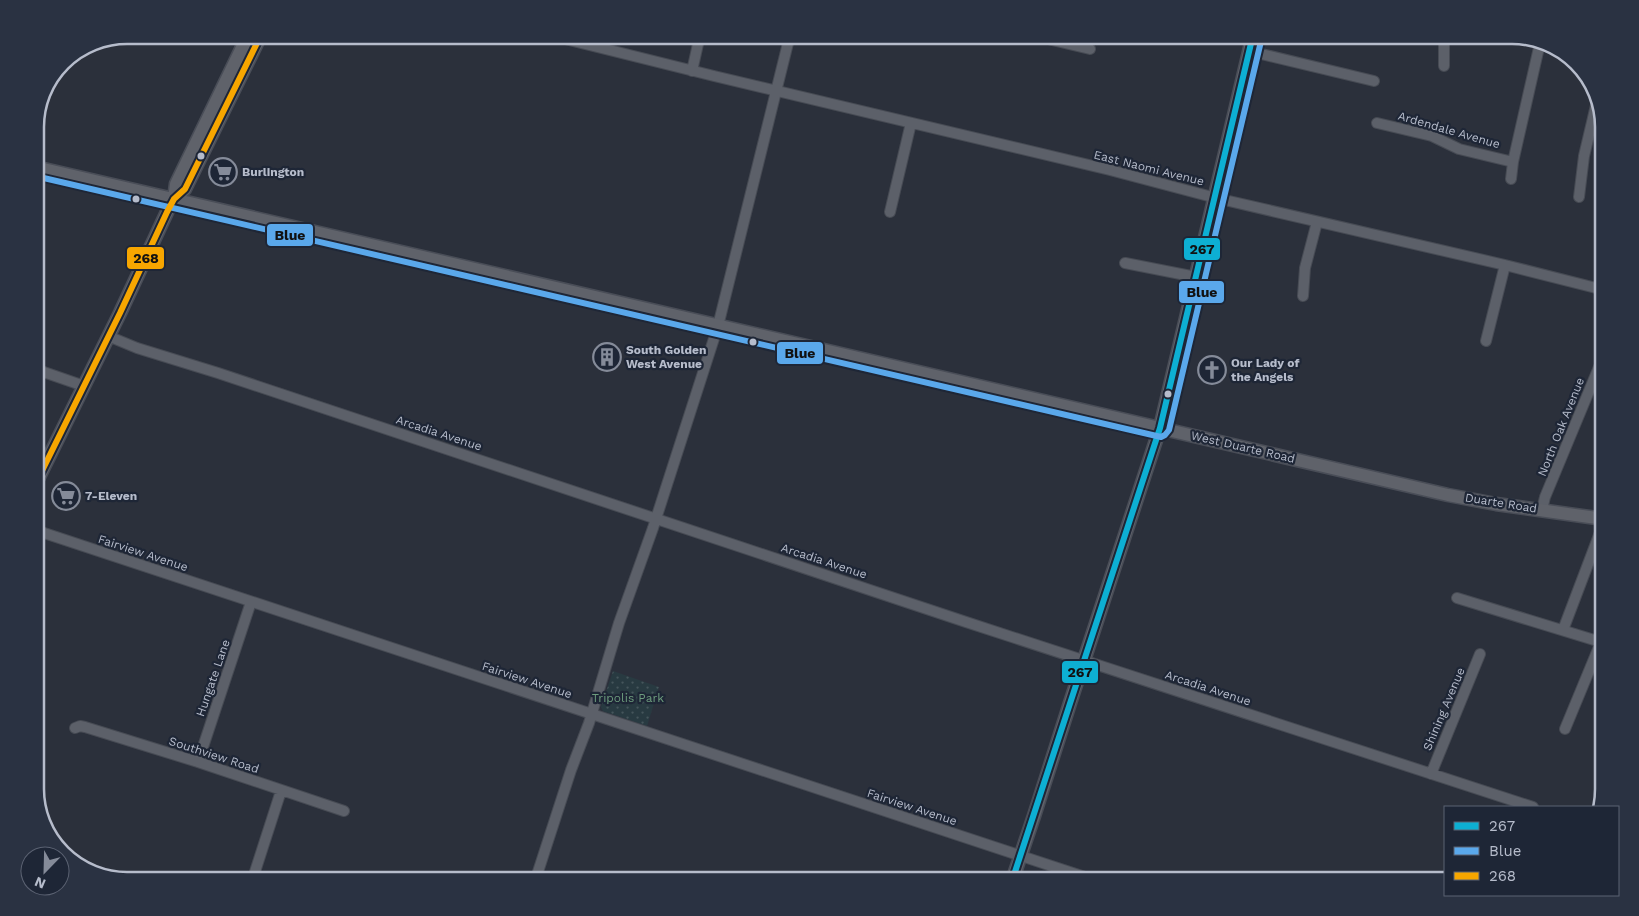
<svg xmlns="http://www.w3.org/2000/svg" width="1639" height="916" font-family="'Work Sans',sans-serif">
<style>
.park{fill:url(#park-dots)}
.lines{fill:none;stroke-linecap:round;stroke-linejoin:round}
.minor-casing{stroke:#474b54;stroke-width:12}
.major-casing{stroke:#494d57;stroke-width:15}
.minor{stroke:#5c6069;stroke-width:10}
.major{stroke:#5f626a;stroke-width:12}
.bus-1-casing{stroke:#1e2636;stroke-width:10}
.bus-2-casing{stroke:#1e2636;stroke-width:10}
.bus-3-casing{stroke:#1e2636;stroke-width:10}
.bus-1{stroke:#0dafd3;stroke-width:6}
.bus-2{stroke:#5aa8eb;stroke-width:6}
.bus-3{stroke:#f7a600;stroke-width:6}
.bus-dot{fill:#b6bccb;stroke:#1e2636;stroke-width:2}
.labels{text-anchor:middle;stroke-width:4.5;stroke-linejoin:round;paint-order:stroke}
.street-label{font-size:12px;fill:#b6bccb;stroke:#1e2636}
.poi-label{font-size:12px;font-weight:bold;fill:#b6bccb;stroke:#1e2636;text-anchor:start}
.park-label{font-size:12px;fill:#6d9c7d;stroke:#1e2636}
.rim{fill:none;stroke:#b6bccb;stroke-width:2.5}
.line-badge{stroke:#1e2636;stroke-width:2}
.pale-badge-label{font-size:14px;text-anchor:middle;font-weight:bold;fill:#111}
</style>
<defs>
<pattern id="park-dots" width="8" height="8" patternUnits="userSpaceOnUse" patternTransform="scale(1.25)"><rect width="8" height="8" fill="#283a41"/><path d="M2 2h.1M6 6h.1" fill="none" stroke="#45555b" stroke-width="1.8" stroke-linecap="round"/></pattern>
</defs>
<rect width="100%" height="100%" fill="#2b303b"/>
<path class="park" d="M 613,671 L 659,687 L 647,726 L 603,711 L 601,707 Z"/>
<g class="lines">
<defs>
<path id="minor" d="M 549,35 L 714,76 L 1110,170 L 1216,198 L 1505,265 L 1604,290
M 1031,35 L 1090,49
M 1508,35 L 1552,45
M 1249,51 L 1374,81
M 1444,66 L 1444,44 L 1446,35
M 692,71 L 700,35
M 1377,123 L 1432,136 L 1459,149 L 1513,162
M 1511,179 L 1513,162 L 1540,43
M 1579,197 L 1584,156 L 1597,101
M 890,212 L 911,123
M 1125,263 L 1196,277
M 1303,296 L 1305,268 L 1317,222
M 108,336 L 137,348 L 218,373 L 966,622 L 1533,807
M 1486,341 L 1505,265
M 35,369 L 84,386
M 1542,510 L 1545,497 L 1604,355
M 35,530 L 1097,881
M 1457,598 L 1604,643
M 1563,630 L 1604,522
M 75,728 L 80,726 L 85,727 L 198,762 L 344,811
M 1565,729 L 1601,642
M 198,762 L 251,602
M 1431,774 L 1480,654
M 252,881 L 281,791
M 535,881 L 571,770 L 589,723 L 619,623 L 653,528 L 718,326 L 790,35"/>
<path id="major" d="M 35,167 L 1448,495 L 1496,504 L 1604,519
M 174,199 L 176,184 L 248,35
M 35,485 L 120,313 L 167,212 L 174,199 L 185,189 L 261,35
M 1012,881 L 1034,816 L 1070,703 L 1160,428 L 1253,35"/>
</defs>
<use href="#minor" class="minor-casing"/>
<use href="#major" class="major-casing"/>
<use href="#minor" class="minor"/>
<use href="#major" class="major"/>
<defs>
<path id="bus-1" d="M 1012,881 L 1160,428 L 1253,35"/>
<path id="bus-2" d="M 35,176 L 1161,437 L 1165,435 L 1169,430 L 1262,37"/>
<path id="bus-3" d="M 35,485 L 120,313 L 167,212 L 174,199 L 185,189 L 261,35"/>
</defs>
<use href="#bus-1" class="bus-1-casing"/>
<use href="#bus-2" class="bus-2-casing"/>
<use href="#bus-3" class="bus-3-casing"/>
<use href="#bus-1" class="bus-1"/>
<use href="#bus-2" class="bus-2"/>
<use href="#bus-3" class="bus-3"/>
</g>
<defs>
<symbol id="supermarket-ring" viewBox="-11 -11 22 22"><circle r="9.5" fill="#1e2636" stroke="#858b99" stroke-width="1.5"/><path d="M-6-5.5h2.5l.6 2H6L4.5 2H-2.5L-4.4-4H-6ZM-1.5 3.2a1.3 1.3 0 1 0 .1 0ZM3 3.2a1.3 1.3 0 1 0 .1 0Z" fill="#858b99"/></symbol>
<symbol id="building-ring" viewBox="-11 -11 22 22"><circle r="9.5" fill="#1e2636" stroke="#858b99" stroke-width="1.5"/><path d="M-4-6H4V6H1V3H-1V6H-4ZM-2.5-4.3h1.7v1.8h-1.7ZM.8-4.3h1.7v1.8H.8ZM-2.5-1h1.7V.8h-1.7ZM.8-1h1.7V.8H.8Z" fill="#858b99"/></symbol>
<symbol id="church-ring" viewBox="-11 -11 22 22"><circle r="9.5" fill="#1e2636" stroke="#858b99" stroke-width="1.5"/><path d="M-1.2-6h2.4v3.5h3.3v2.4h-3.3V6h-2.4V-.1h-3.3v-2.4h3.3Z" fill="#858b99"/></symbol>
</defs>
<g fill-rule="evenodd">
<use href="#supermarket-ring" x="207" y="156" width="32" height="32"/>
<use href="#building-ring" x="591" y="341" width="32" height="32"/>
<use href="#church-ring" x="1196" y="354" width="32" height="32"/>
<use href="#supermarket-ring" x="50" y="480" width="32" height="32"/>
</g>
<g class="bus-dot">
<circle cx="201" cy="156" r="4.5"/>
<circle cx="136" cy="199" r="4.5"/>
<circle cx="753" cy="342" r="4.5"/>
<circle cx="1168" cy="394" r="4.5"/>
</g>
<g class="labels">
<g class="street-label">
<text transform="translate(1449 130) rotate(16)" y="4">Ardendale Avenue</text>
<text transform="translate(1149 168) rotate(14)" y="4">East Naomi Avenue</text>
<text transform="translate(1561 427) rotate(-68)" y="4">North Oak Avenue</text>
<text transform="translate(439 433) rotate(18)" y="4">Arcadia Avenue</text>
<text transform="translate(1243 447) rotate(13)" y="4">West Duarte Road</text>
<text transform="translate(1501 503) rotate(9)" y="4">Duarte Road</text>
<text transform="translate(143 553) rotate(18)" y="4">Fairview Avenue</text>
<text transform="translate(824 561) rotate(18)" y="4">Arcadia Avenue</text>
<text transform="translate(213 678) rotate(-71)" y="4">Hungate Lane</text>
<text transform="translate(527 680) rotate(18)" y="4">Fairview Avenue</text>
<text transform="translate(1208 688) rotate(18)" y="4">Arcadia Avenue</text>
<text transform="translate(1444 709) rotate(-67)" y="4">Shining Avenue</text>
<text transform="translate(214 755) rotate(18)" y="4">Southview Road</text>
<text transform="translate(912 807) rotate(18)" y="4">Fairview Avenue</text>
</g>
<g class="poi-label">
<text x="242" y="176">Burlington</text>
<text x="626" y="354">South Golden<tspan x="626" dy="14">West Avenue</tspan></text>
<text x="1231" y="367">Our Lady of<tspan x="1231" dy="14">the Angels</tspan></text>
<text x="85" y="500">7-Eleven</text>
</g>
<g class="park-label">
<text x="628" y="702">Tripolis Park</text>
</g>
</g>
<path d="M0 0H1639V916H0ZM127 44H1512A83 83 0 0 1 1595 127V789A83 83 0 0 1 1512 872H127A83 83 0 0 1 44 789V127A83 83 0 0 1 127 44Z" fill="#2a3242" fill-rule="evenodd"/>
<path class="rim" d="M127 44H1512A83 83 0 0 1 1595 127V789A83 83 0 0 1 1512 872H127A83 83 0 0 1 44 789V127A83 83 0 0 1 127 44Z"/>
<g class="line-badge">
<rect x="266" y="223" width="48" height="24" rx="5" fill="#5aa8eb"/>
<rect x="1183" y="237" width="38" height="24" rx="5" fill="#0dafd3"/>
<rect x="126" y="246" width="39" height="24" rx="5" fill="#f7a600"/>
<rect x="1178" y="280" width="47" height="24" rx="5" fill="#5aa8eb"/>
<rect x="776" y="341" width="48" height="24" rx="5" fill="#5aa8eb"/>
<rect x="1061" y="660" width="38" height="24" rx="5" fill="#0dafd3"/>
</g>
<g class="pale-badge-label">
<text x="290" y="240">Blue</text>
<text x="1202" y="254">267</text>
<text x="146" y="263">268</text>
<text x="1202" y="297">Blue</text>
<text x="800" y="358">Blue</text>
<text x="1080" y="677">267</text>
</g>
<rect x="1444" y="806" width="175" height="90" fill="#1e2636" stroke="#5b6272"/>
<rect x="1454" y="822" width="25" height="8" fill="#0dafd3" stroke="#5b6272"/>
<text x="1489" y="831" font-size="15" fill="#b6bccb">267</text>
<rect x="1454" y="847" width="25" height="8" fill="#5aa8eb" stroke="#5b6272"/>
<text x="1489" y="856" font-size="15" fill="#b6bccb">Blue</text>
<rect x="1454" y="872" width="25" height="8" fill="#f7a600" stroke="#5b6272"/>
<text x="1489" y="881" font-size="15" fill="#b6bccb">268</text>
<g transform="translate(45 871) rotate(203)"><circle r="24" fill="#1e2636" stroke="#5b6272"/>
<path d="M0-4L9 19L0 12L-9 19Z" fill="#858b99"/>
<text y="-8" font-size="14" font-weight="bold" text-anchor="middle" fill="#b6bccb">N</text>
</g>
</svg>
